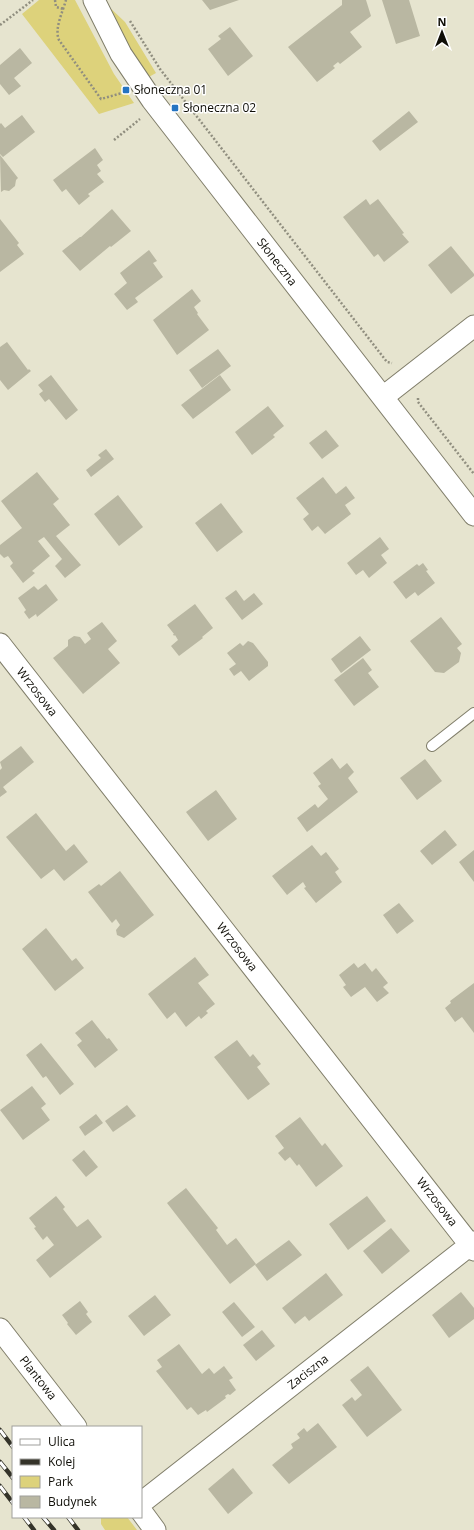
<svg xmlns="http://www.w3.org/2000/svg" width="474" height="1530" font-family="'Open Sans',sans-serif">
<style>
.green{fill:#ddd27b}
.building{fill:#b9b7a2}
.lines{fill:none;stroke-linecap:round;stroke-linejoin:round}
.service-casing{stroke:#807e6a;stroke-width:12}
.minor-casing{stroke:#807e6a;stroke-width:23}
.path{stroke:#908e7f;stroke-width:2.5;stroke-dasharray:2 2;stroke-linecap:butt}
.service{stroke:#fff;stroke-width:10}
.minor{stroke:#fff;stroke-width:21}
.rail-casing{stroke:#343329;stroke-width:4.5}
.rail{stroke:#fff;stroke-width:3;stroke-dasharray:9;stroke-linecap:butt}
.poi-dot{fill:#2474c2;stroke:#fff;stroke-width:1.5}
.labels{text-anchor:middle;stroke-width:3;stroke-linejoin:round;paint-order:stroke}
.poi-label{font-size:12px;fill:#0f0e07;stroke:#fff;text-anchor:start}
.street-label{font-size:12px;fill:#0f0e07;stroke:#fff}
</style>
<rect width="100%" height="100%" fill="#e6e4cf"/>
<path class="green" d="M 39,0 L 75,0 L 114,74 L 134,103 L 99,114 L 22,14 Z
M 107,5 L 125,22 L 156,73 L 147,78 L 133,57 Z
M 101,1517 L 127,1517 L 137,1530 L 105,1530 L 101,1524 Z"/>
<path class="building" d="M 202,0 L 239,0 L 210,10 Z
M 342,0 L 366,0 L 371,16 L 350,32 L 362,47 L 340,64 L 338,62 L 333,66 L 335,68 L 317,82 L 288,47 L 342,5 Z
M 382,0 L 409,0 L 420,36 L 396,44 Z
M 230,27 L 253,56 L 228,76 L 208,49 L 221,39 L 218,36 Z
M 20,48 L 32,63 L 14,78 L 21,86 L 9,95 L 0,84 L 0,65 Z
M 409,111 L 418,122 L 380,151 L 372,141 Z
M 22,115 L 35,132 L 3,157 L 0,154 L 0,124 L 1,123 L 5,128 Z
M 95,148 L 103,160 L 97,165 L 101,171 L 97,174 L 104,182 L 88,194 L 90,196 L 79,205 L 66,189 L 62,192 L 53,180 Z
M 0,155 L 18,178 L 16,180 L 15,186 L 9,191 L 4,190 L 1,192 Z
M 366,199 L 370,205 L 378,199 L 404,233 L 402,234 L 409,242 L 384,262 L 378,254 L 374,257 L 343,217 Z
M 112,209 L 131,231 L 111,247 L 110,246 L 80,271 L 62,251 L 80,237 L 81,237 Z
M 0,219 L 19,243 L 17,245 L 24,254 L 0,272 Z
M 451,246 L 474,274 L 474,276 L 451,294 L 428,265 Z
M 149,250 L 157,261 L 153,263 L 163,277 L 135,298 L 138,302 L 127,310 L 114,294 L 127,283 L 120,273 Z
M 192,289 L 201,301 L 194,307 L 198,313 L 197,314 L 209,330 L 177,355 L 153,320 Z
M 7,342 L 28,370 L 29,369 L 31,371 L 8,390 L 0,380 L 0,347 Z
M 218,349 L 231,366 L 202,388 L 189,370 Z
M 51,375 L 78,410 L 66,420 L 49,399 L 45,402 L 39,394 L 43,391 L 38,385 Z
M 220,375 L 231,390 L 193,419 L 181,405 Z
M 268,406 L 284,426 L 273,435 L 275,437 L 252,455 L 235,432 Z
M 326,430 L 339,446 L 322,459 L 309,443 Z
M 106,449 L 114,459 L 91,477 L 86,470 L 101,458 L 98,455 Z
M 37,472 L 59,499 L 53,504 L 70,525 L 56,536 L 81,565 L 65,578 L 55,566 L 62,559 L 44,537 L 38,541 L 50,556 L 32,571 L 35,573 L 23,583 L 10,566 L 13,563 L 8,556 L 4,558 L 0,554 L 0,545 L 22,528 L 1,501 Z
M 323,477 L 336,494 L 346,486 L 355,498 L 345,505 L 351,514 L 325,534 L 318,526 L 312,531 L 303,519 L 309,514 L 296,498 Z
M 118,495 L 143,527 L 119,546 L 94,514 Z
M 221,503 L 243,532 L 217,552 L 195,523 Z
M 380,537 L 389,549 L 381,555 L 387,563 L 369,578 L 363,570 L 356,575 L 347,563 Z
M 423,563 L 428,570 L 426,571 L 435,583 L 418,596 L 415,592 L 406,599 L 393,582 L 417,564 L 419,566 Z
M 46,584 L 58,600 L 37,617 L 36,614 L 29,619 L 24,612 L 26,610 L 18,598 L 34,586 L 38,590 Z
M 236,590 L 244,601 L 254,593 L 263,604 L 242,620 L 225,598 Z
M 195,604 L 213,628 L 202,637 L 203,638 L 179,656 L 171,646 L 178,640 L 175,635 L 174,636 L 173,634 L 174,634 L 167,625 Z
M 441,617 L 462,644 L 457,648 L 461,653 L 459,662 L 444,673 L 435,672 L 410,641 Z
M 102,622 L 117,641 L 108,649 L 120,663 L 83,694 L 53,658 L 68,646 L 68,640 L 74,636 L 80,637 L 85,644 L 91,639 L 87,633 Z
M 360,636 L 371,650 L 341,673 L 331,659 Z
M 248,641 L 253,643 L 268,662 L 268,666 L 249,681 L 241,671 L 234,676 L 229,669 L 236,664 L 227,653 L 240,643 L 243,646 Z
M 363,658 L 372,670 L 368,673 L 379,687 L 354,706 L 334,680 Z
M 21,746 L 34,762 L 3,787 L 7,792 L 0,797 L 0,770 L 2,768 L 0,762 Z
M 332,758 L 340,769 L 347,763 L 354,772 L 348,778 L 358,792 L 307,832 L 297,818 L 315,804 L 318,808 L 328,799 L 318,786 L 321,784 L 313,773 Z
M 425,759 L 442,781 L 417,800 L 400,778 Z
M 216,790 L 237,819 L 208,841 L 186,812 Z
M 36,813 L 66,851 L 74,844 L 88,862 L 64,881 L 54,869 L 41,879 L 6,837 Z
M 445,830 L 457,845 L 432,865 L 420,851 Z
M 312,845 L 321,856 L 326,852 L 339,869 L 335,872 L 342,882 L 316,903 L 304,888 L 306,887 L 303,882 L 287,895 L 272,876 Z
M 474,850 L 474,882 L 459,862 Z
M 120,871 L 154,915 L 124,938 L 117,935 L 116,930 L 120,925 L 116,919 L 112,923 L 88,892 L 99,884 L 101,886 Z
M 399,903 L 414,921 L 397,934 L 383,915 Z
M 46,928 L 72,961 L 76,958 L 84,968 L 55,991 L 22,949 Z
M 195,957 L 209,975 L 198,983 L 215,1004 L 206,1011 L 208,1013 L 201,1019 L 199,1016 L 186,1027 L 175,1012 L 167,1019 L 148,994 Z
M 354,963 L 358,968 L 365,963 L 372,972 L 376,968 L 388,983 L 383,987 L 389,993 L 377,1002 L 365,987 L 351,997 L 343,987 L 346,985 L 339,975 Z
M 474,983 L 474,1033 L 462,1017 L 455,1022 L 445,1008 L 451,1003 L 450,1001 Z
M 92,1020 L 107,1039 L 109,1038 L 118,1050 L 95,1068 L 77,1045 L 82,1041 L 75,1033 Z
M 237,1040 L 250,1057 L 253,1054 L 261,1064 L 257,1067 L 270,1084 L 248,1100 L 214,1057 Z
M 41,1043 L 74,1084 L 60,1095 L 46,1076 L 43,1078 L 26,1055 Z
M 32,1086 L 46,1104 L 41,1108 L 50,1120 L 23,1140 L 0,1110 Z
M 127,1105 L 136,1116 L 113,1132 L 105,1121 Z
M 96,1114 L 103,1123 L 85,1136 L 79,1127 Z
M 300,1117 L 322,1146 L 325,1143 L 343,1166 L 316,1187 L 299,1164 L 297,1166 L 290,1157 L 285,1161 L 278,1153 L 284,1148 L 275,1136 Z
M 84,1150 L 98,1167 L 86,1177 L 72,1160 Z
M 186,1188 L 218,1228 L 216,1230 L 227,1245 L 236,1238 L 256,1264 L 230,1284 L 167,1203 Z
M 56,1196 L 65,1207 L 63,1209 L 77,1227 L 88,1219 L 102,1237 L 50,1278 L 36,1260 L 54,1245 L 47,1236 L 43,1240 L 34,1228 L 36,1227 L 29,1218 Z
M 367,1196 L 386,1221 L 348,1250 L 329,1224 Z
M 391,1228 L 410,1251 L 382,1274 L 363,1251 Z
M 289,1240 L 302,1255 L 267,1281 L 255,1265 Z
M 326,1273 L 343,1295 L 309,1321 L 305,1316 L 295,1324 L 282,1308 Z
M 461,1292 L 474,1308 L 474,1319 L 449,1338 L 432,1315 Z
M 155,1295 L 171,1315 L 144,1336 L 128,1316 Z
M 80,1301 L 88,1312 L 86,1314 L 92,1322 L 76,1335 L 67,1324 L 68,1323 L 62,1315 Z
M 234,1302 L 255,1327 L 242,1337 L 222,1312 Z
M 262,1330 L 275,1346 L 256,1361 L 243,1345 Z
M 179,1344 L 202,1374 L 209,1368 L 214,1374 L 224,1366 L 233,1378 L 229,1380 L 236,1390 L 230,1395 L 228,1394 L 225,1396 L 226,1398 L 207,1412 L 206,1410 L 198,1415 L 191,1407 L 187,1410 L 156,1371 L 162,1367 L 157,1360 Z
M 368,1366 L 402,1410 L 367,1437 L 342,1405 L 352,1397 L 355,1401 L 362,1395 L 350,1380 Z
M 318,1423 L 337,1447 L 289,1484 L 272,1465 L 293,1448 L 291,1444 L 300,1438 L 297,1434 L 304,1428 L 307,1432 Z
M 233,1468 L 253,1493 L 228,1514 L 208,1489 Z"/>
<g class="lines">
<defs>
<path id="service" d="M 432,746 L 474,713"/>
<path id="minor" d="M 94,0 L 121,54 L 152,100 L 474,515
M 383,397 L 474,326
M 0,644 L 474,1250
M 0,1329 L 76,1427
M 141,1503 L 474,1242
M 141,1511 L 155,1530"/>
</defs>
<use href="#service" class="service-casing"/>
<use href="#minor" class="minor-casing"/>
<path class="path" d="M 55,0 L 56,7 L 64,9
M 66,0 C 63,11 54,29 59,40 L 101,99 L 122,93
M 130,21 L 160,69 L 387,362 L 392,363
M 0,25 L 33,0
M 114,140 L 140,119
M 418,398 L 418,402 L 474,474"/>
<use href="#service" class="service"/>
<use href="#minor" class="minor"/>
<defs>
<path id="rail" d="M 0,1430 L 13,1447
M 0,1462 L 13,1478
M 0,1486 L 13,1503
M 24,1517 L 34,1530
M 43,1517 L 54,1530
M 68,1517 L 78,1530"/>
</defs>
<use href="#rail" class="rail-casing"/>
<use href="#rail" class="rail"/>
</g>
<g class="poi-dot">
<rect x="122" y="86" width="8" height="8" rx="2"/>
<rect x="171" y="104" width="8" height="8" rx="2"/>
</g>
<g class="labels">
<g class="poi-label">
<text x="134" y="94">Słoneczna 01</text>
<text x="183" y="112">Słoneczna 02</text>
</g>
<g class="street-label">
<text transform="translate(277 262) rotate(52)" y="4">Słoneczna</text>
<text transform="translate(37 692) rotate(52)" y="4">Wrzosowa</text>
<text transform="translate(237 947) rotate(52)" y="4">Wrzosowa</text>
<text transform="translate(437 1202) rotate(52)" y="4">Wrzosowa</text>
<text transform="translate(308 1372) rotate(-38)" y="4">Zaciszna</text>
<text transform="translate(38 1378) rotate(52)" y="4">Plantowa</text>
</g>
</g>
<rect x="12" y="1426" width="130" height="92" fill="#ffffff" stroke="#9f9f9c"/>
<rect x="20" y="1439" width="20" height="6" fill="#ffffff" stroke="#9f9f9c"/>
<text x="48" y="1446" font-size="12" fill="#0f0e07">Ulica</text>
<rect x="20" y="1459" width="20" height="6" fill="#343329" stroke="#9f9f9c"/>
<text x="48" y="1466" font-size="12" fill="#0f0e07">Kolej</text>
<rect x="20" y="1476" width="20" height="12" fill="#ddd27b" stroke="#9f9f9c"/>
<text x="48" y="1486" font-size="12" fill="#0f0e07">Park</text>
<rect x="20" y="1496" width="20" height="12" fill="#b9b7a2" stroke="#9f9f9c"/>
<text x="48" y="1506" font-size="12" fill="#0f0e07">Budynek</text>
<g transform="translate(442 32)" stroke="#ffffff" stroke-width="3" paint-order="stroke">
<path d="M0-3L7 15L0 10L-7 15Z" fill="#0f0e07"/>
<text y="-6" font-size="11" font-weight="bold" text-anchor="middle" fill="#0f0e07">N</text>
</g>
</svg>
